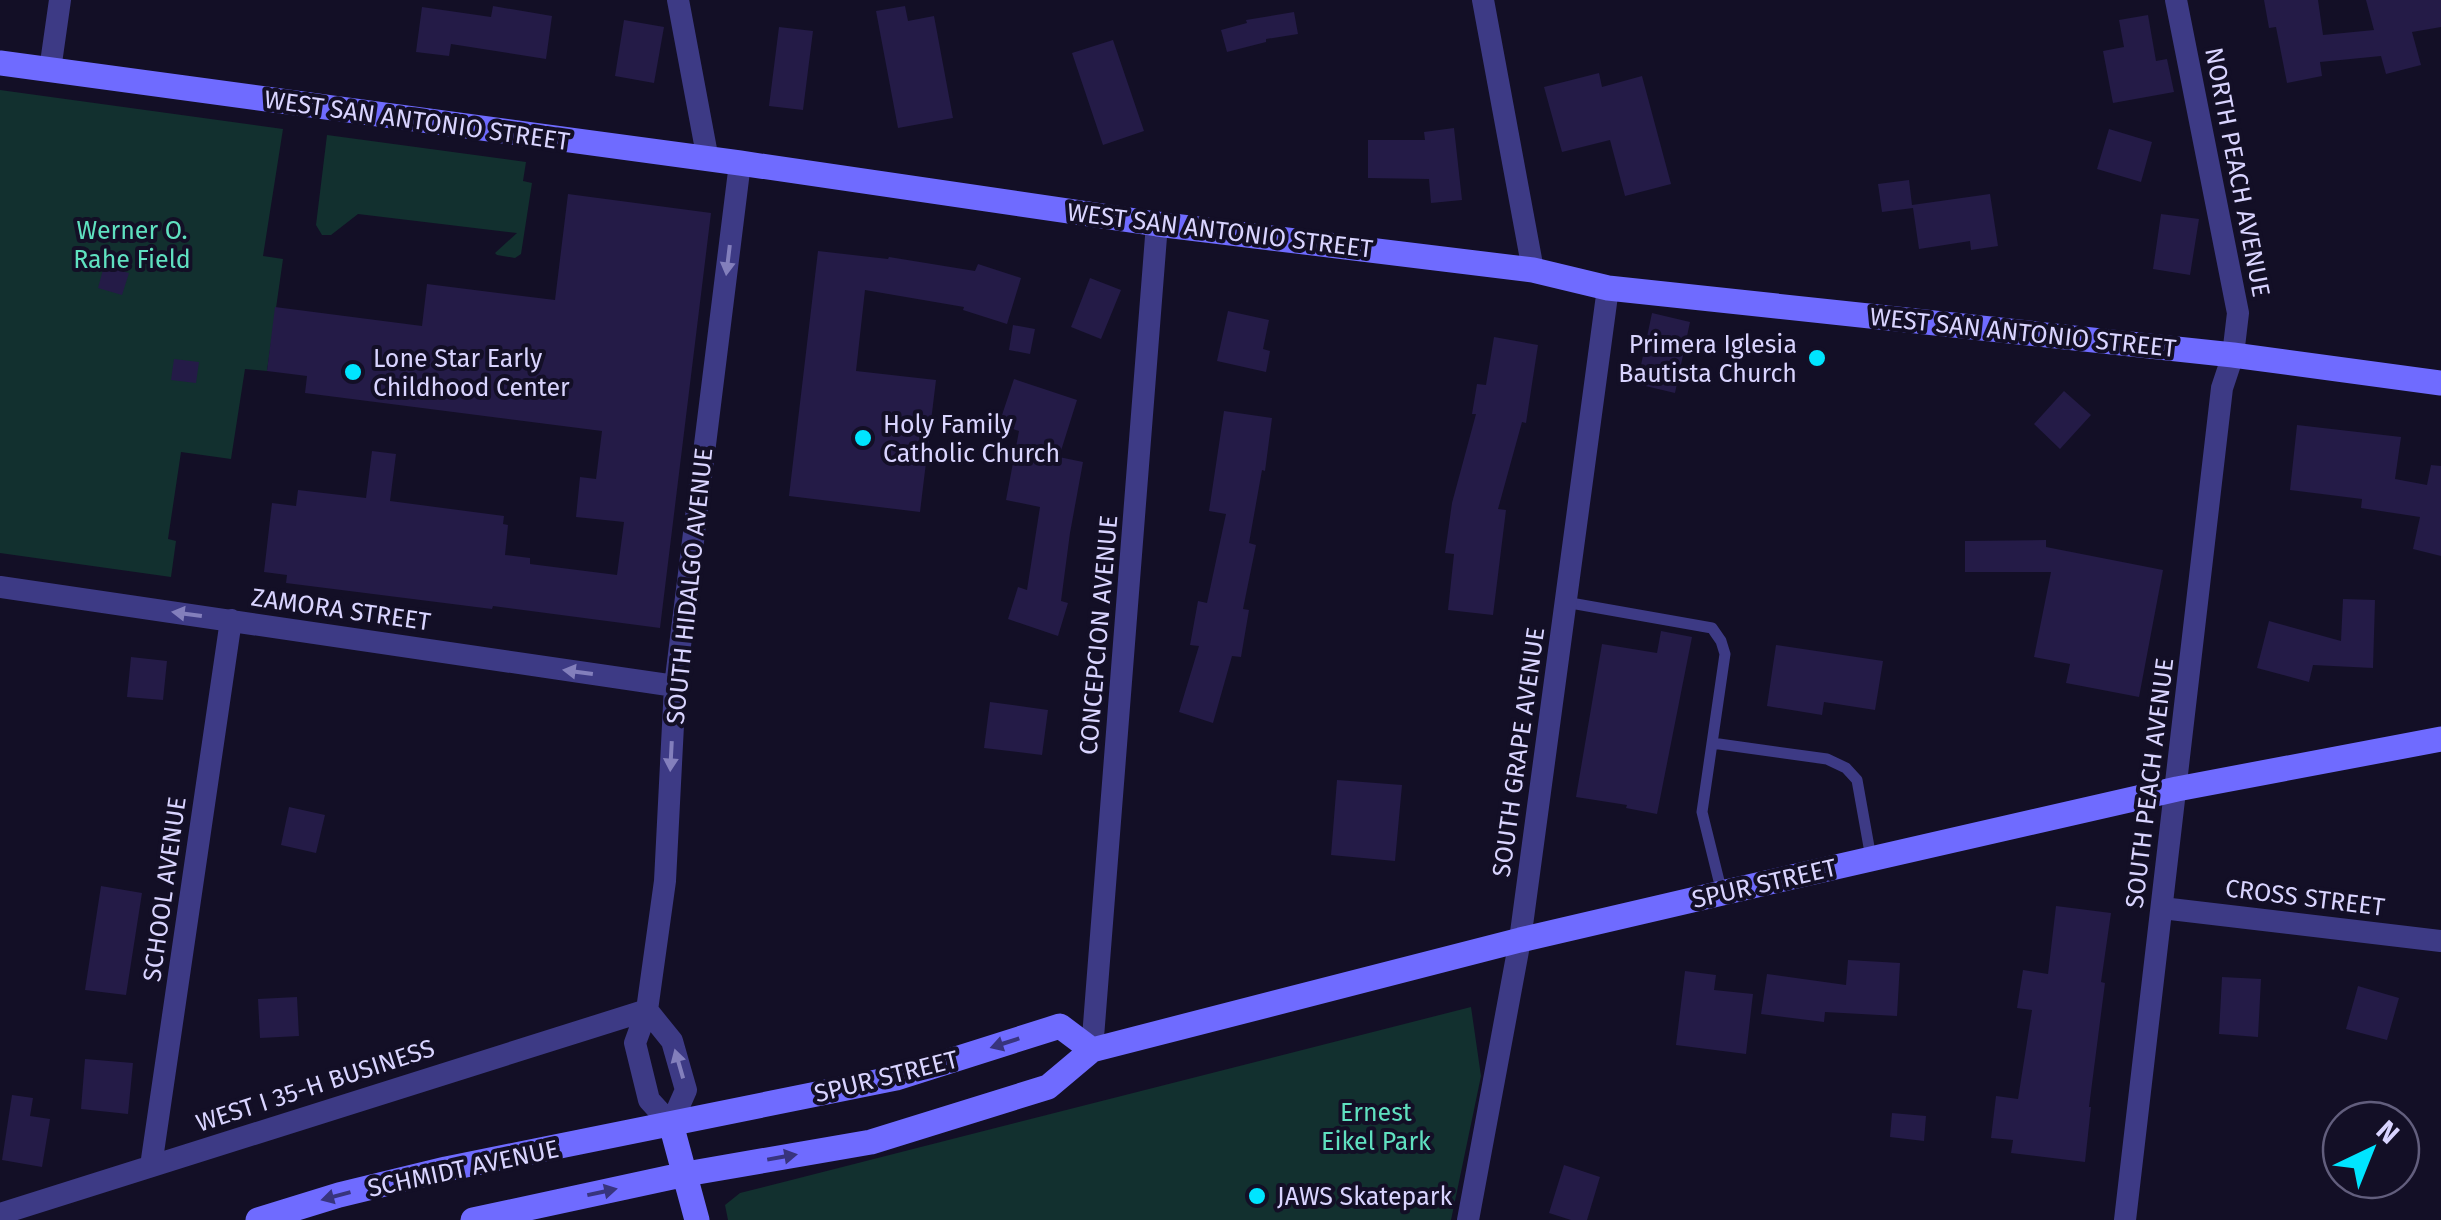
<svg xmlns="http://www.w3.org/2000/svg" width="2441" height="1220" font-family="'Fira Sans',sans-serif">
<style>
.green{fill:#12302f}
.building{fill:#241b47}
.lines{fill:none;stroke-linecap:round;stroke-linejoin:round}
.lane{stroke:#3d3a85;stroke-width:11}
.street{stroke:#3d3a85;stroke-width:22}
.secondary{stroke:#6f6bff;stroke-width:25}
.oneway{fill:#837fbc}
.oneway2{fill:#38347d}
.poi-dot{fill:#00e5ff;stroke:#130f26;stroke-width:4}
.labels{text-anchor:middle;stroke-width:8;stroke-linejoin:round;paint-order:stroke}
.street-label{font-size:25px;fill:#d9d4ff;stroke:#130f26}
.park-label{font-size:25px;fill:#5fe0c0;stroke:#130f26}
.poi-label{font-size:25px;fill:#d9d4ff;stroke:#130f26;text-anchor:start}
</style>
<rect width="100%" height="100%" fill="#130f26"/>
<path class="green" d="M 0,90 L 283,129 L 263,256 L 283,259 L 267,371 L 245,369 L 231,459 L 181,452 L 168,539 L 176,541 L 171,577 L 0,553 Z
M 327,135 L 526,162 L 523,181 L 532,183 L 521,254 L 515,258 L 497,255 L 495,253 L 517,233 L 358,214 L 331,235 L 322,235 L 316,225 Z
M 1471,1007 L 1481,1076 L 1451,1220 L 728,1220 L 725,1205 L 740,1193 Z"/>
<path class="building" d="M 2264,0 L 2318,0 L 2323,35 L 2374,30 L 2366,0 L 2441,0 L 2441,27 L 2412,32 L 2421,65 L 2386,74 L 2381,56 L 2320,62 L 2322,76 L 2287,83 L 2276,27 L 2269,28 Z
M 493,6 L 552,16 L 546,59 L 451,44 L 449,56 L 416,52 L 422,7 L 491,17 Z
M 905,6 L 908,21 L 934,16 L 953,118 L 898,128 L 876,11 Z
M 1294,12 L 1298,34 L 1266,39 L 1266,42 L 1227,52 L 1221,30 L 1247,23 L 1246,20 Z
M 2148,15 L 2156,61 L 2167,59 L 2174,92 L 2113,103 L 2103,51 L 2124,47 L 2119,20 Z
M 624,20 L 664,27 L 654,83 L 615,76 Z
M 779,27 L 813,31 L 803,110 L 769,106 Z
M 1113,40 L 1144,131 L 1103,145 L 1072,53 Z
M 1599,73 L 1602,87 L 1642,76 L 1671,184 L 1625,196 L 1610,140 L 1562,152 L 1544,87 Z
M 1454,128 L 1462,200 L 1431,203 L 1429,179 L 1368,178 L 1368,140 L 1425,140 L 1424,132 Z
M 2109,129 L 2152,142 L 2141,182 L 2097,169 Z
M 1909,180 L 1912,205 L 1990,194 L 1998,246 L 1971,250 L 1970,241 L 1919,249 L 1913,208 L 1882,212 L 1878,184 Z
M 568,194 L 711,213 L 660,628 L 493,606 L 492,609 L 286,583 L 287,575 L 264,572 L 272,503 L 296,506 L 298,490 L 366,498 L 372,451 L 396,454 L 390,501 L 504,516 L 503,524 L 508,525 L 505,555 L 530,558 L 530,564 L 617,575 L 624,522 L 576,517 L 580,477 L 596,479 L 602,431 L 305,393 L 307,376 L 267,371 L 275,307 L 422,326 L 427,284 L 555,300 Z
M 2161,214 L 2199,219 L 2190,275 L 2153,269 Z
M 818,251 L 888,259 L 889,257 L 975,271 L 978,264 L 1021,278 L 1007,324 L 963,310 L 964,307 L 865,290 L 856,371 L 936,380 L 920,512 L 789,496 Z
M 104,266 L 129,273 L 122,295 L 98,288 Z
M 1090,278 L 1121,290 L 1101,339 L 1071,327 Z
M 1228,311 L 1269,320 L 1263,349 L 1270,351 L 1266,372 L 1217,361 Z
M 1652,313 L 1690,322 L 1675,393 L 1637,384 Z
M 1013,325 L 1035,329 L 1030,354 L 1009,350 Z
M 1494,337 L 1538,345 L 1526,423 L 1522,422 L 1498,509 L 1506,510 L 1493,615 L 1448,610 L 1454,554 L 1445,553 L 1452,503 L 1476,414 L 1472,414 L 1477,384 L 1486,385 Z
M 174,359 L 199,362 L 196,383 L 171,380 Z
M 1014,379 L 1077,400 L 1059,457 L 1083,462 L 1070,533 L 1061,601 L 1068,603 L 1058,636 L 1008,619 L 1018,587 L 1027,590 L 1040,507 L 1006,500 L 1019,431 L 999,424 Z
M 2064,391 L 2091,415 L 2060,449 L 2034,424 Z
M 1224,411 L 1272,418 L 1265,471 L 1262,470 L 1249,543 L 1256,545 L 1243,609 L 1249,610 L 1241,657 L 1232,656 L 1213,723 L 1179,712 L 1199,646 L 1190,645 L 1198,601 L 1207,603 L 1226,514 L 1209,511 Z
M 2297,425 L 2401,437 L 2395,479 L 2427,485 L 2431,465 L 2441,466 L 2441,556 L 2413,549 L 2420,517 L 2361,508 L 2362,499 L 2290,490 Z
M 2046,540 L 2046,547 L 2163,570 L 2139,697 L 2066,683 L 2070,664 L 2034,657 L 2051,572 L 1965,572 L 1965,541 Z
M 2343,599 L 2375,600 L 2373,668 L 2313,665 L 2309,682 L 2257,668 L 2269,621 L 2341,641 Z
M 1661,631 L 1692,637 L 1657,814 L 1626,808 L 1627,805 L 1576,797 L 1602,644 L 1657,653 Z
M 1776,645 L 1883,661 L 1875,710 L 1824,702 L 1822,715 L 1767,706 Z
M 131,657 L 167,661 L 163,700 L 127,697 Z
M 990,702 L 1048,710 L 1042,755 L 984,748 Z
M 1337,780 L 1402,785 L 1395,861 L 1331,855 Z
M 289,807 L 325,815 L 316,853 L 281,845 Z
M 101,886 L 142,893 L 126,995 L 85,990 Z
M 2056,906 L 2111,913 L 2101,982 L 2105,983 L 2089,1107 L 2091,1107 L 2085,1162 L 2011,1153 L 2013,1140 L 1991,1138 L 1996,1096 L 2018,1099 L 2032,1010 L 2017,1008 L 2023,970 L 2048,974 Z
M 1848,960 L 1900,963 L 1897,1016 L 1825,1012 L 1824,1022 L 1761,1014 L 1767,974 L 1846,985 Z
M 1685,971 L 1716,975 L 1714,990 L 1753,994 L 1746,1054 L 1676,1045 Z
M 2222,977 L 2261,979 L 2258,1037 L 2219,1034 Z
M 2358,986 L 2399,998 L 2387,1040 L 2346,1029 Z
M 297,997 L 299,1036 L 260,1038 L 258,999 Z
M 85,1059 L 133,1063 L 128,1114 L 81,1109 Z
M 12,1095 L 33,1098 L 30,1116 L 50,1119 L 42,1167 L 2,1160 Z
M 1892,1113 L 1926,1116 L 1924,1141 L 1890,1137 Z
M 1564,1165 L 1600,1177 L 1587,1220 L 1571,1220 L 1549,1213 Z"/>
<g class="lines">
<path class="lane" d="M 1565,602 L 1712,628 L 1721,641 L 1725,654 L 1702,812 L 1722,893
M 1712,743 L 1827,759 L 1846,768 L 1857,780 L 1871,858"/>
<path class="street" d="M 678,0 L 708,160
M 1483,0 L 1533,270
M 50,70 L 60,0
M 0,587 L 675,686
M 2162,908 L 2441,941
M 647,1010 L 672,1041 L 686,1090 L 671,1124 L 649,1100 L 635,1043 L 647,1010 L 665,881 L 675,686 L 740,163
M 1092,1050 L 1157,224
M 151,1166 L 231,620
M 0,1214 L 647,1010
M 1468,1220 L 1520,940 L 1608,288
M 2125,1220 L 2222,388 L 2233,355 L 2238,313 L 2176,0"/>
<path class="secondary" d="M 0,63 L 740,163 L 1157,224 L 1533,270 L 1608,288 L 2233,355 L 2441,383
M 671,1124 L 697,1220
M 258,1220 L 339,1195 L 446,1169 L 896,1078 L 1060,1026 L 1092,1050
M 473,1220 L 686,1174 L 871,1142 L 1048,1087 L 1092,1050 L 1520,940 L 1722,893 L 2177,789 L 2441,739"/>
</g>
<defs><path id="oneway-solid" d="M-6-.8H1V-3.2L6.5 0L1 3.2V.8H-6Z" transform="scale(2.5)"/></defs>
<g class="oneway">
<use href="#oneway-solid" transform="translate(728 260) rotate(97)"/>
<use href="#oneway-solid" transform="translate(187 614) rotate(-172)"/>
<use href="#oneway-solid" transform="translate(578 672) rotate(-172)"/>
<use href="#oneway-solid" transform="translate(671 756) rotate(93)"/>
<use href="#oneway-solid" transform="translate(679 1064) rotate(-106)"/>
</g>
<g class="oneway2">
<use href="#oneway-solid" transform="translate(1005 1043) rotate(162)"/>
<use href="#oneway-solid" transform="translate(782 1157) rotate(-10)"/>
<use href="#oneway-solid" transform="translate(602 1192) rotate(-12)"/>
<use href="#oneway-solid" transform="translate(336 1196) rotate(165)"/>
</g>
<g class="poi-dot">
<circle cx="1817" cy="358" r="10"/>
<circle cx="353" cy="372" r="10"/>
<circle cx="863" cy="438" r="10"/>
<circle cx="1257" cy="1196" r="10"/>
</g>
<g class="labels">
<g class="street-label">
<text transform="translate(417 120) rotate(8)" y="9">WEST SAN ANTONIO STREET</text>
<text transform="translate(2238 172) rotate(79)" y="9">NORTH PEACH AVENUE</text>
<text transform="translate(1220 230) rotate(7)" y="9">WEST SAN ANTONIO STREET</text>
<text transform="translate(2023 332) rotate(6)" y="9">WEST SAN ANTONIO STREET</text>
<text transform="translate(689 586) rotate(-84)" y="9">SOUTH HIDALGO AVENUE</text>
<text transform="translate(341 609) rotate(8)" y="9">ZAMORA STREET</text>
<text transform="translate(1098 635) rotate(-85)" y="9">CONCEPCION AVENUE</text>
<text transform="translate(1518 752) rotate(-82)" y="9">SOUTH GRAPE AVENUE</text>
<text transform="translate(2149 783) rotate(-83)" y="9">SOUTH PEACH AVENUE</text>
<text transform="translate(1764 883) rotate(-13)" y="9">SPUR STREET</text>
<text transform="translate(164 889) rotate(-82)" y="9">SCHOOL AVENUE</text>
<text transform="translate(2305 897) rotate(7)" y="9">CROSS STREET</text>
<text transform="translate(886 1076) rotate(-14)" y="9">SPUR STREET</text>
<text transform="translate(315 1085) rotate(-18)" y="9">WEST I 35-H BUSINESS</text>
<text transform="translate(463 1168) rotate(-12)" y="9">SCHMIDT AVENUE</text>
</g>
<g class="park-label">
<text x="132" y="239">Werner O.<tspan x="132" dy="29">Rahe Field</tspan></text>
<text x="1376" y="1121">Ernest<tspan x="1376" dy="29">Eikel Park</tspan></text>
</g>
<g class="poi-label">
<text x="1797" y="353" text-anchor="end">Primera Iglesia<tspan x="1797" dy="29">Bautista Church</tspan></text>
<text x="373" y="367">Lone Star Early<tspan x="373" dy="29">Childhood Center</tspan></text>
<text x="883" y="433">Holy Family<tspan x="883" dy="29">Catholic Church</tspan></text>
<text x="1277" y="1205">JAWS Skatepark</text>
</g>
</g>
<g transform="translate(2371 1150) rotate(43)"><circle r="48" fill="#130f26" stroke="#625e7d" stroke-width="2.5"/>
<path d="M0-8L18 38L0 25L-18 38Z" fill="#00e5ff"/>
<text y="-15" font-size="28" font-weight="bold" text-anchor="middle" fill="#d9d4ff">N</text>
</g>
</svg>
